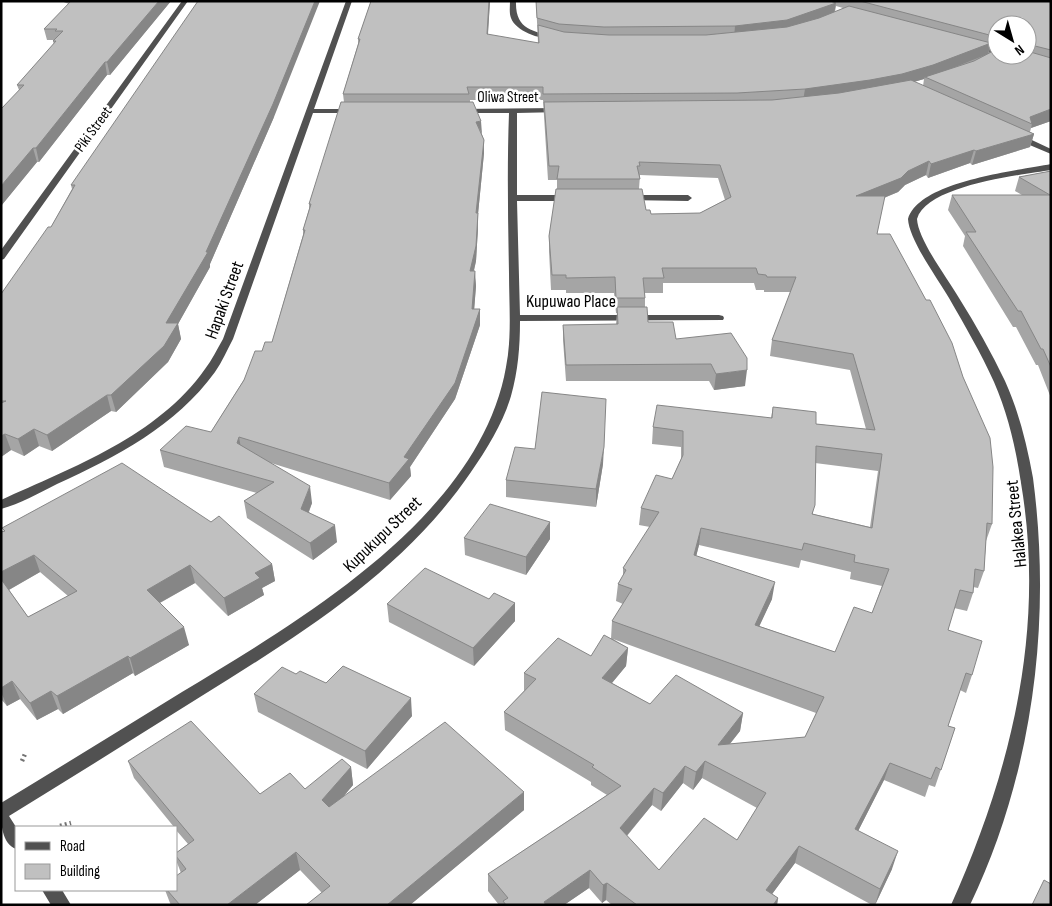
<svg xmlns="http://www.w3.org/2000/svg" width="1052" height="906" font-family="'Sofia Sans Condensed',sans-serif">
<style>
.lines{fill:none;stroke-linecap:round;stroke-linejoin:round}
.path{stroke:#737373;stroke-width:4.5;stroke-dasharray:2 3;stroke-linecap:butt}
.minor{fill:#515151;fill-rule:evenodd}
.wall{fill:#a5a5a5;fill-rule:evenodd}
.shaded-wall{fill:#868686}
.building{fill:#c0c0c0;stroke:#868686;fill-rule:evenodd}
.labels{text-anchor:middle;stroke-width:5;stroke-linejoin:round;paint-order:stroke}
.far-street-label{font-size:15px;fill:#000;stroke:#fff}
.street-label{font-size:18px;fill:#000;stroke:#fff}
</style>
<rect width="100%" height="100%" fill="#fff"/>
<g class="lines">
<path class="path" d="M 22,761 L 25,754
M 60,826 L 71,823"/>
<path class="minor" d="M 182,1 L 188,1 L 4,259 L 1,260 L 1,250 Z
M 346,1 L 352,1 L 314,109 L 354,109 L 358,111 L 354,113 L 313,113 L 233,339 C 227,350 222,362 215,372 C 176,426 116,457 57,484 C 39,493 20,504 1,509 L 1,500 C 73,467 158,436 205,369 C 212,360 217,349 223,339 Z
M 510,1 L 516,1 C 515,30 533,31 556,37 L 556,39 C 542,40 516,32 511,18 C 509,13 510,6 510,1 Z
M 973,44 L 997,51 L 997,55 L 971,47 L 971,45 Z
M 559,108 L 562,108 L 562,112 L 517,113 L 517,195 L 571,195 L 575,198 L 571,201 L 517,201 L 520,315 L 719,315 L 723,316 L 724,318 L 723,320 L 520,321 C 520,347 518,371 511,396 C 503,423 487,449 471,472 C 403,572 301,634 200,697 C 136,737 73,777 9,816 L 16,827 L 16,849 C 0,843 1,819 1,803 C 62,766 122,729 182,692 C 301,620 480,516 506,367 C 512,337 509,304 509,273 C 508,220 507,166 509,113 L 459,113 L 455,111 L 459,109 Z
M 1013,134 L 1019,134 L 1051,149 L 1051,154 L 1013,138 Z
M 1051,164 L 1051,170 C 1020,175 927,185 917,219 C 918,240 948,279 959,298 C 976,325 991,352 1005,381 C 1019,412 1027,445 1033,478 C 1052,622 1033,774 970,905 L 951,905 C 1011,771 1046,631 1021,483 C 1016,449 1008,414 994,382 C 981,353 965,326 949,298 C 938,279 909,240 908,219 C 919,181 1016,171 1051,164 Z
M 628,195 L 688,195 L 692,198 L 688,201 L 625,200 L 625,196 Z
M 42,890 L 62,890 L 71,905 L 51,905 Z"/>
</g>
<path class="wall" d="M 61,1 L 171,1 L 110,75 L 107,75 L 39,162 L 37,162 L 1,206 L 19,90 L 17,85 L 54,45 L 53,41 L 54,40 L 47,40 L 44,29 L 69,4 Z
M 371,1 L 490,1 L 488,35 L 538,43 L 536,1 L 1051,1 L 1051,121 L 1031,128 L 1030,132 L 1034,134 L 1030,147 L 972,165 L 970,163 L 928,178 L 926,175 L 905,185 L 898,192 L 884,198 L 877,234 L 992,524 L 986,541 L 984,571 L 978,588 L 973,587 L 973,593 L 967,611 L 954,608 L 948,630 L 972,675 L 966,693 L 960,690 L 948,726 L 955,728 L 935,787 L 929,785 L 925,797 L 884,780 L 858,831 L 892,869 L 875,905 L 872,905 L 795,863 L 772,894 L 778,898 L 777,905 L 612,905 L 606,900 L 602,903 L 589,888 L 564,905 L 499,905 L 488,891 L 488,874 L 607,795 L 591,785 L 591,782 L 505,730 L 504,712 L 524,691 L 524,673 L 591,656 L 611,639 L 612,621 L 623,604 L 616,601 L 618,584 L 623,576 L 623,568 L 650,527 L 639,525 L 641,508 L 672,479 L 681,459 L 681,447 L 652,444 L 653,427 L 771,418 L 773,407 L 816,424 L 866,429 L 850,370 L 770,356 L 772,340 L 791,292 L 764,292 L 764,290 L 756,290 L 754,283 L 663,283 L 663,293 L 645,293 L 645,307 L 648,322 L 676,339 L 745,386 L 714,390 L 709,381 L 566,381 L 563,340 L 563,325 L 616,324 L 617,313 L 616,313 L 614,293 L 566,293 L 566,290 L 551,290 L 549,251 L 549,236 L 557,189 L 557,180 L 548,180 L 543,100 L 470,100 L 470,102 L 484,140 L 484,153 L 478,214 L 478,228 L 476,261 L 474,271 L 476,286 L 474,309 L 480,309 L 480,325 L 455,399 L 410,467 L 411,476 L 390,500 L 271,463 L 312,503 L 309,512 L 337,542 L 313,560 L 247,518 L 244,501 L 257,493 L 164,467 L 160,450 L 211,432 L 262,351 L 272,342 L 303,235 L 303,230 L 309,209 L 309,204 L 344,102 L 343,94 L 358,44 L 358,39 ZM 836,6 L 843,8 L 835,12 ZM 997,25 L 1027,25 L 1027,55 L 989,54 L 990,47 L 997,49 ZM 924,79 L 923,86 L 914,82 ZM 640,175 L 718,178 L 725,200 L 700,213 L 651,214 L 646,210 L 639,189 ZM 815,463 L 878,471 L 870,527 L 813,514 ZM 699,545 L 799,568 L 801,560 L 851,572 L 850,579 L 882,586 L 872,613 L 835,652 L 759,626 L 772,599 L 696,556 ZM 613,639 L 816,713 L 805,737 L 730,744 L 740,731 L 743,713 L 650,704 L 612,683 L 626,666 L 628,648 ZM 702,778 L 757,808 L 737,840 L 659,870 L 627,836 L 652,805 L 661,811 L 683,783 L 693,790 Z
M 274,117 L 210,264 L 210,267 L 178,324 L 181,339 L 168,362 L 116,412 L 111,411 L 52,451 L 39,446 L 24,456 L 11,450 L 1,457 L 1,294 L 51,227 L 72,189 L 71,185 Z
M 1051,171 L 1051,398 L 1038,365 L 1036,365 L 1016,327 L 1013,327 L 963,246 L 965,236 L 948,210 L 952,195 L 1022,195 L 1015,191 L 1019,177 Z
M 603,464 L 596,507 L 506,497 L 506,480 Z
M 550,522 L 550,539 L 526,575 L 465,555 L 464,538 Z
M 2,528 L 272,564 L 275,581 L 262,588 L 264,595 L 228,616 L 195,583 L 160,603 L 189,645 L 135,676 L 133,673 L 63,714 L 58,709 L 37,720 L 20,699 L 7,706 L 1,699 L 1,532 L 4,531 ZM 40,572 L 68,596 L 28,617 L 9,590 Z
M 489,599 L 515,603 L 515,621 L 474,666 L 389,622 L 387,604 Z
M 296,674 L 326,683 L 412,716 L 367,769 L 258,712 L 254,694 Z
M 128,761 L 260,794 L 305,789 L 351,767 L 353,785 L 344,796 L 524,792 L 524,810 L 410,905 L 306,905 L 322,893 L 300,870 L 255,905 L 171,905 L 170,903 L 165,890 L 176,890 L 181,873 L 176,860 L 176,853 L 188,844 L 176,830 L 176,827 L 174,827 L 134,778 Z"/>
<path class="shaded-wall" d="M 159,1 L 171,1 L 110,75 L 107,62 Z
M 315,1 L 320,1 L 274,117 L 210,264 L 210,267 L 178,324 L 181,339 L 168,362 L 116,412 L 111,395 L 166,323 L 206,252 Z
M 489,1 L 490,1 L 487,46 L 487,34 Z
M 836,3 L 834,14 L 786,31 L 734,38 L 735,26 Z
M 991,43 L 988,54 L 930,77 L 925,77 L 924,79 L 899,86 L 803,101 L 805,89 Z
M 105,62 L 107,75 L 39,162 L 36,148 Z
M 1051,109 L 1051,121 L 1031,128 L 1032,124 L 1030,117 Z
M 481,121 L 482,134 L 476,122 Z
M 1034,134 L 1030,147 L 972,165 L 976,151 Z
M 484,140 L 484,153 L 478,214 L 478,228 L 476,261 L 470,286 L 470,271 Z
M 33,148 L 37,162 L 1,206 L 1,186 Z
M 974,150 L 970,163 L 928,178 L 931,164 Z
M 929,161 L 926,175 L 905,185 L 898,192 L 854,210 L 856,196 Z
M 475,271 L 476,286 L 473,325 L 472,309 Z
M 480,309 L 480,325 L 455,399 L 410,467 L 411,476 L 390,500 L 389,483 L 404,457 Z
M 747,370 L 745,386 L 714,390 L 716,374 Z
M 107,395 L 111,411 L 52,451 L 47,435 Z
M 34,429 L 39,446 L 24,456 L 18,439 Z
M 5,434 L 11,450 L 1,457 L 1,436 Z
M 239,437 L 242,454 L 237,443 Z
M 604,447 L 603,464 L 596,507 L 596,489 Z
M 310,486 L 312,503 L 303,526 L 301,509 Z
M 550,522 L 550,539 L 526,575 L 526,557 Z
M 335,525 L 337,542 L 313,560 L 310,543 Z
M 701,528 L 699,545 L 692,573 L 694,555 Z
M 34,555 L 40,572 L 5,592 L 1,583 L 1,572 Z
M 272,564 L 275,581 L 262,588 L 264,595 L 228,616 L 224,598 L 255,573 Z
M 190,565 L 195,583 L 152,607 L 147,590 Z
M 775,582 L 772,599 L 752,642 L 755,625 Z
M 515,603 L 515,621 L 474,666 L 473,648 Z
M 184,627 L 189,645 L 135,676 L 130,658 Z
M 628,648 L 626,666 L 601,696 L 602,678 Z
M 128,656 L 133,673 L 63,714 L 57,696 Z
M 12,681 L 20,699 L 7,706 L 1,692 L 1,688 Z
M 51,691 L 58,709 L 37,720 L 30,703 Z
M 411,698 L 412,716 L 367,769 L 365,751 Z
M 743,713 L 740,731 L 715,762 L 718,745 Z
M 705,761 L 702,778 L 693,790 L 696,772 Z
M 890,763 L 884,780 L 850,847 L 855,829 Z
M 685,766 L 683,783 L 661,811 L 663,793 Z
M 351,767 L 353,785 L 325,818 L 322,800 Z
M 654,788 L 652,805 L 618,846 L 620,828 Z
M 524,792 L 524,810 L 410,905 L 387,905 Z
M 799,846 L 795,863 L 764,905 L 766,890 Z
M 898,851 L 892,869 L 875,905 L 880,889 Z
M 296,852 L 300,870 L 255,905 L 227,905 Z
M 590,870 L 589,888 L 564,905 L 544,905 L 544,902 Z
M 607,883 L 606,900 L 602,903 L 603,885 Z
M 778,898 L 777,905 L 773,905 Z"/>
<path class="building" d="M 71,1 L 159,1 L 107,62 L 105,62 L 36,148 L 33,148 L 1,186 L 1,109 L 24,85 L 17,85 L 56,41 L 53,41 L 63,31 L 55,31 L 57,29 L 44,29 Z
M 198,1 L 315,1 L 273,104 L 206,252 L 208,252 L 166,323 L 178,323 L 164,346 L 111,395 L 107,395 L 47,435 L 34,429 L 18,439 L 5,434 L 1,436 L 1,403 L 6,401 L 1,401 L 1,294 L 48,227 L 51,227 L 75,185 L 71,185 Z
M 371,1 L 489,1 L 487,34 L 539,43 L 538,25 L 564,32 L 609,35 L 706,35 L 787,27 L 819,18 L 849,6 L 991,43 L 933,65 L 902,74 L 870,80 L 805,89 L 737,93 L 543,94 L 543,87 L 467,87 L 469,94 L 343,94 L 360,39 L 358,39 Z
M 536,1 L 830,1 L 836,3 L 787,20 L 735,26 L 604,27 L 559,24 L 537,18 Z
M 860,1 L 1051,1 L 1051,50 L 1027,44 L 1027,25 L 997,25 L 997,37 Z
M 997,49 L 997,55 L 1027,55 L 1027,51 L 1051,58 L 1051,109 L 1030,117 L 1032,124 L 925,77 L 974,61 Z
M 911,80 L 1034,134 L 976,151 L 974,150 L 931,164 L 929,161 L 908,171 L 901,178 L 856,196 L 885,196 L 877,234 L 890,234 L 926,300 L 930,300 L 952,343 L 963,377 L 990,438 L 993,467 L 992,524 L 987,523 L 984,571 L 975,569 L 973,593 L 960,590 L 948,630 L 982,641 L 972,675 L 966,673 L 948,726 L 955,728 L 941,770 L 936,767 L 931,779 L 890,763 L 855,829 L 898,851 L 880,889 L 799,846 L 766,890 L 778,898 L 773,905 L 637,905 L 607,883 L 603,885 L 590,870 L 544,902 L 546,905 L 506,905 L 503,901 L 508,898 L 488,874 L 621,786 L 592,767 L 594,765 L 504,712 L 536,679 L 524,673 L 558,638 L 591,656 L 604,635 L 628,648 L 602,678 L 650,704 L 676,675 L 743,713 L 718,745 L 805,737 L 824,697 L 612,621 L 632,589 L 618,584 L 626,570 L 623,568 L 659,512 L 641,508 L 656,475 L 672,479 L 683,455 L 683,431 L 653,427 L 657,405 L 772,418 L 773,407 L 816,412 L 816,424 L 875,430 L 853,354 L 772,340 L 796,277 L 767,277 L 766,275 L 758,274 L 756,268 L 662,268 L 664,278 L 643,278 L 645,298 L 616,298 L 615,277 L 566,278 L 566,275 L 552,275 L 549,236 L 556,189 L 642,189 L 646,210 L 650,210 L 651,214 L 700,213 L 731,197 L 720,165 L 639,162 L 640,166 L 637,166 L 640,179 L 557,179 L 559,166 L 549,166 L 544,102 L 772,100 L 839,93 ZM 816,446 L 882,454 L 872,528 L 812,514 L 815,505 ZM 701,528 L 802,550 L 804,543 L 855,555 L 854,562 L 889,569 L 872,613 L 854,607 L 835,652 L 755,625 L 775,582 L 694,555 ZM 705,761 L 766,793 L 737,840 L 704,818 L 659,870 L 620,828 L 654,788 L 663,793 L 685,766 L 696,772 Z
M 341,102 L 473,102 L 481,121 L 476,122 L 484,140 L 476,213 L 478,213 L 476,246 L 470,271 L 475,271 L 472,309 L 480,309 L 455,383 L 404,457 L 409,459 L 389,483 L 239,437 L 237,443 L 310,486 L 301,509 L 335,525 L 310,543 L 244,501 L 274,482 L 160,450 L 186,426 L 211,432 L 244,380 L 255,351 L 262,351 L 265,342 L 272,342 L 305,230 L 303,230 L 311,204 L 309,204 Z
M 1051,171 L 1051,367 L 1043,349 L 1041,349 L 1021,311 L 1018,311 L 966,232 L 976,232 L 952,195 L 1050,195 L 1019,177 Z
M 617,307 L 647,307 L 648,322 L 673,322 L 676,339 L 731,333 L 747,358 L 747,370 L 716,374 L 711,364 L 566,365 L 563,325 L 618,324 Z
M 542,392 L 606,399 L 604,447 L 596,489 L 506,480 L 515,447 L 535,449 Z
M 122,463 L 211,522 L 219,516 L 272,564 L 255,573 L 260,578 L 224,598 L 190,565 L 147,590 L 184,627 L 130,658 L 128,656 L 57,696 L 51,691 L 30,703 L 12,681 L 1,688 L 1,579 L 28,617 L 77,591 L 34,555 L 1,572 L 1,532 L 5,531 L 2,528 Z
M 490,504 L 550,522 L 526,557 L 464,538 Z
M 425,568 L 489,599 L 494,593 L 515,603 L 473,648 L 387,604 Z
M 343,666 L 411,698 L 365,751 L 254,694 L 282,667 L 296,674 L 300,671 L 326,683 Z
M 191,721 L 260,794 L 290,773 L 305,789 L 342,759 L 351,767 L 322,800 L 329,807 L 445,722 L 524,792 L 387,905 L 306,905 L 330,886 L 296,852 L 227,905 L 180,905 L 167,890 L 176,890 L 176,876 L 186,869 L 176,856 L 176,853 L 194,840 L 128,761 Z
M 1044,880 L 1051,884 L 1051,905 L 1032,905 Z"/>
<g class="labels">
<g class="far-street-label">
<text x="508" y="102">Oliwa Street</text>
<text transform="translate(93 129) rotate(-54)" y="5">Piki Street</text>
</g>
<g class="street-label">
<text transform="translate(224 300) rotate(-70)" y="6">Hapaki Street</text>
<text x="571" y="307">Kupuwao Place</text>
<text transform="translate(1016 524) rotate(-96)" y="6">Halakea Street</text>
<text transform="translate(382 534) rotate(-44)" y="6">Kupukupu Street</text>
</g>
</g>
<rect width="1052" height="906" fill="none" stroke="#000000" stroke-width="5"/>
<rect x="15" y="826" width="162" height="65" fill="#ffffff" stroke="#999999"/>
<rect x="25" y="842" width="25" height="8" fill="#515151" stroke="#999999"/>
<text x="60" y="851" font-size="15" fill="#000000">Road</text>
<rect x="25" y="864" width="25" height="15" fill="#c0c0c0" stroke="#999999"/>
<text x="60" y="876" font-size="15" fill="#000000">Building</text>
<g transform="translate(1012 40) rotate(143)"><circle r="24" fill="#ffffff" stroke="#999999"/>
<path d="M0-4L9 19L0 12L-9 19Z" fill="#000000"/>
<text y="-8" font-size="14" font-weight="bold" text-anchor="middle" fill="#000000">N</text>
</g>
</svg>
